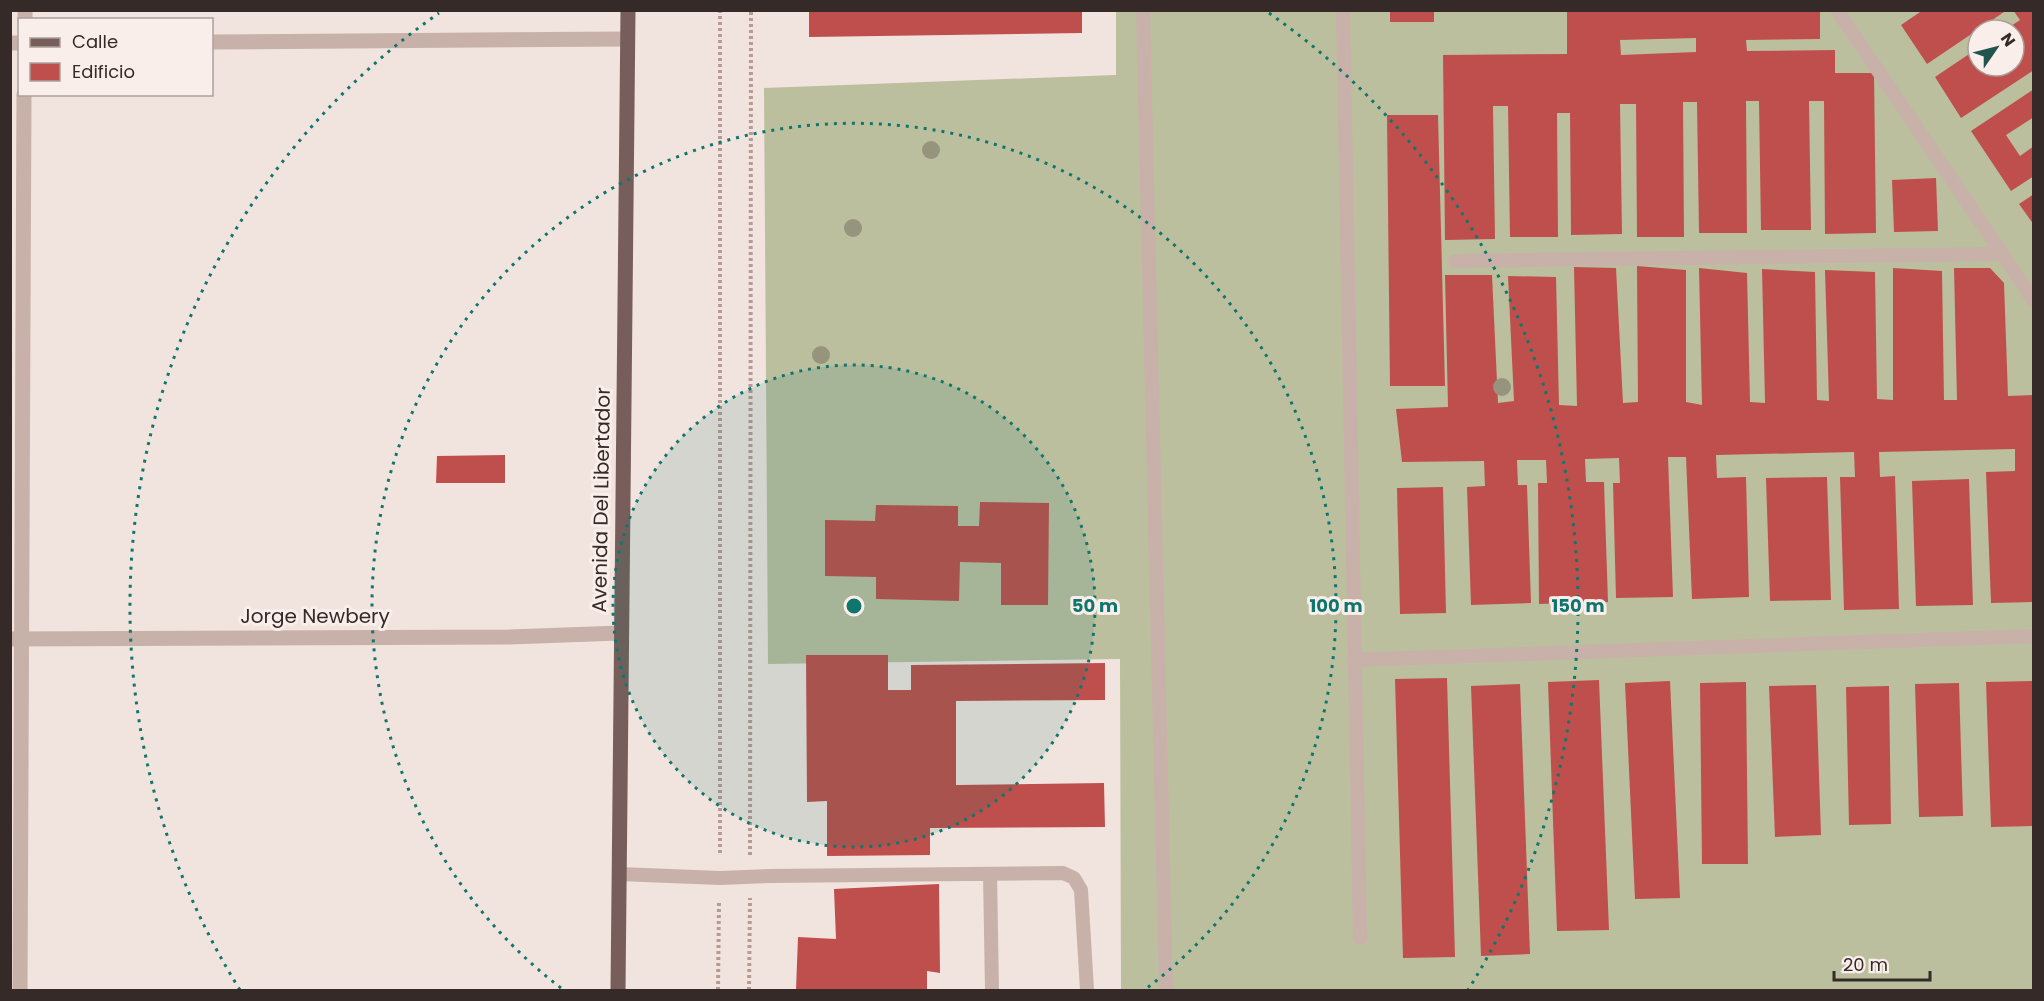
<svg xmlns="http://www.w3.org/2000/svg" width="2044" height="1001" font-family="Poppins,sans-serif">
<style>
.grass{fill:#bbbf9e;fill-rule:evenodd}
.building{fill:#bf4f4c;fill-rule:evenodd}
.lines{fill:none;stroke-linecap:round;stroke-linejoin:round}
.path{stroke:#b49b94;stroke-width:4;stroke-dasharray:3 3;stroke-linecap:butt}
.service{stroke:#c8b1a9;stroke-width:14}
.minor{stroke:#c8b1a9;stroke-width:15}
.primary{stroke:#775e5b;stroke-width:15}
.tree{fill:#97947d}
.ring{fill:none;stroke:#0f766e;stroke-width:3;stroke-dasharray:3 6}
.labels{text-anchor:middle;stroke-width:6;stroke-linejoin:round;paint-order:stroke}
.street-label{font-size:20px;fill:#362a29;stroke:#f9eee9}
.centre{fill:#0f766e;stroke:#f9eee9;stroke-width:3}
.ring-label{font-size:18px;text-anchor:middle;font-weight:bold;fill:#0f766e;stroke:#f9eee9;stroke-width:6;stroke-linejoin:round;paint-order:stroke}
</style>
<rect width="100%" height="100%" fill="#f1e3dd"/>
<path class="grass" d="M 1116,11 L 2033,11 L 2033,990 L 1121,990 L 1120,659 L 768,664 L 764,88 L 1116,75 ZM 1978,30 L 2014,30 L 2014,66 L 1978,66 Z"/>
<path class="building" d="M 809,10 L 1082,10 L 1082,33 L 809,37 Z
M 1390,10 L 1434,10 L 1434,22 L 1390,22 Z
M 1567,10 L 1820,10 L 1820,39 L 1746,40 L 1747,51 L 1835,50 L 1835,73 L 1874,73 L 1876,233 L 1825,234 L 1824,101 L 1809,101 L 1811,230 L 1761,230 L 1759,101 L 1746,101 L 1747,233 L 1699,233 L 1697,102 L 1683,102 L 1684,237 L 1637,237 L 1636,104 L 1620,104 L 1622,234 L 1571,235 L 1570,113 L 1557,113 L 1558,237 L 1510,237 L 1508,106 L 1493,106 L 1495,239 L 1445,240 L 1443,55 L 1567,54 ZM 1696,38 L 1696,52 L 1621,55 L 1620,40 Z
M 1923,10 L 2007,10 L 1927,64 L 1901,25 Z
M 2013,10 L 2034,10 L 2034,70 L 1961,118 L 1935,77 L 1978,48 L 1978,66 L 2014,66 L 2014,30 L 2005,30 L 2020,20 Z
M 2034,89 L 2034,117 L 2006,135 L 2020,156 L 2034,146 L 2034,176 L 2011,191 L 1971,131 Z
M 1387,115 L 1438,115 L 1445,386 L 1390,386 Z
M 1936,178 L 1938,231 L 1894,232 L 1892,180 Z
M 2034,194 L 2034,225 L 2019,204 Z
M 1637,266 L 1686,270 L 1686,402 L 1702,405 L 1699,268 L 1747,273 L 1750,402 L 1765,403 L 1762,269 L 1815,272 L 1817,400 L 1829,401 L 1825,270 L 1875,272 L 1877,399 L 1893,400 L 1893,268 L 1942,271 L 1944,400 L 1957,400 L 1954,268 L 1990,268 L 2004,283 L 2008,396 L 2034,395 L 2034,602 L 1991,603 L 1986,472 L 2015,471 L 2015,449 L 1879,452 L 1880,477 L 1895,476 L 1899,609 L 1844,610 L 1840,477 L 1855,477 L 1854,452 L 1716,455 L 1717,478 L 1746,477 L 1749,597 L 1692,599 L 1686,457 L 1668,457 L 1673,597 L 1616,598 L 1613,483 L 1620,483 L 1619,458 L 1585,459 L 1586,482 L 1604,482 L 1608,602 L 1539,604 L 1538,483 L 1547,483 L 1546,460 L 1517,460 L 1518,485 L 1527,485 L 1531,603 L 1471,605 L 1467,487 L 1485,486 L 1484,461 L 1402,462 L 1396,409 L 1448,407 L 1445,275 L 1492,275 L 1498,403 L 1514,401 L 1508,276 L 1556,277 L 1559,405 L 1577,406 L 1574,267 L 1616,268 L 1623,403 L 1638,402 Z
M 505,455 L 505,483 L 436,483 L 437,456 Z
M 1827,477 L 1831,600 L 1770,601 L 1766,478 Z
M 1969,479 L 1973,605 L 1916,606 L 1912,481 Z
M 1443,487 L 1446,613 L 1400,614 L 1397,488 Z
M 980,502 L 1049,503 L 1048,605 L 1001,605 L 1001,563 L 960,562 L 959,601 L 876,599 L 876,577 L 825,576 L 825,520 L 875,521 L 876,505 L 958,506 L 958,526 L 979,526 Z
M 806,655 L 888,655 L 888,690 L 911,690 L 911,665 L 1105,663 L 1105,700 L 956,701 L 956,785 L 1104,783 L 1105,827 L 930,828 L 930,855 L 827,856 L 827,801 L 807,802 Z
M 1447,678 L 1455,957 L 1403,958 L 1395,679 Z
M 1599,680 L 1609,930 L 1557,931 L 1548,682 Z
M 1670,681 L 1680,898 L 1635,899 L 1625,683 Z
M 2032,681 L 2034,826 L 1991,827 L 1986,682 Z
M 1746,682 L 1748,864 L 1702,864 L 1700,683 Z
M 1959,683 L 1963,816 L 1919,817 L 1915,684 Z
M 1520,684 L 1530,954 L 1481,956 L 1471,686 Z
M 1816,685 L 1821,835 L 1775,837 L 1769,686 Z
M 1889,686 L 1891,824 L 1849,825 L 1846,687 Z
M 939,884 L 940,973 L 927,971 L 927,990 L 796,990 L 798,937 L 836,939 L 834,889 Z"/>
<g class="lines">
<path class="path" d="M 720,10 L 720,855
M 750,855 L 751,10
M 718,990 L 719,901
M 749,990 L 750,898"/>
<path class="service" d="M 1143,10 L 1166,990
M 1343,10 L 1360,938
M 1837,10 L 2034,301
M 1455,261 L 2003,254
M 1354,660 L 2034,636
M 619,874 L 720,878 L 769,876 L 1063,873 L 1074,878 L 1081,890 L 1087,990
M 990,874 L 992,990"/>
<path class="minor" d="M 25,10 L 25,20
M 212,42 L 627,39
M 10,43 L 20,43
M 10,639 L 509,637 L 620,633
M 20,990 L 24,94"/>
<path class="primary" d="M 618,990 L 628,10"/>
</g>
<g class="tree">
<circle cx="931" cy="150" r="9"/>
<circle cx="853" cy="228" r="9"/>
<circle cx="821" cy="355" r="9"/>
<circle cx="1502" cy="387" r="9"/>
</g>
<circle cx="854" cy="606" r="241" fill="#0f766e" fill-opacity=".12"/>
<g class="ring">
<circle cx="854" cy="606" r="241"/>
<path d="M561 988A482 482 0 1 1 1147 988"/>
<path d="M240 990A724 724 0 0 1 439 13M1269 13A724 724 0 0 1 1468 990"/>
</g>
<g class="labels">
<g class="street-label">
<text transform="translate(601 500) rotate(-89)" y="7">Avenida Del Libertador</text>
<text x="315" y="623">Jorge Newbery</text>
</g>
</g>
<circle cx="854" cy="606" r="9" class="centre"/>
<g class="ring-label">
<text x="1095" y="612">50 m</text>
<text x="1336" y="612">100 m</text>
<text x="1578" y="612">150 m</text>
</g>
<rect width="2044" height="1001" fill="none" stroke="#362a29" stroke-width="24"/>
<rect x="18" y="18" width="195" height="78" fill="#f9eee9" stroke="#aba09c" stroke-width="1.5"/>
<rect x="30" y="38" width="30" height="9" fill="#775e5b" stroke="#aba09c" stroke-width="1.5"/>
<text x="72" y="48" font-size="18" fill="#362a29">Calle</text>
<rect x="30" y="63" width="30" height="18" fill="#bf4f4c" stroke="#aba09c" stroke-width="1.5"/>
<text x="72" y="78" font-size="18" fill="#362a29">Edificio</text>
<g transform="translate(1996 48) rotate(55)"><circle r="28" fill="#f9eee9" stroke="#aba09c" stroke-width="1.5"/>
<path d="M0-4.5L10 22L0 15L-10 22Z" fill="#20554d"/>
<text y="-9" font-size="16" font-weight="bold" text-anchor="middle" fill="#362a29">N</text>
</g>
<path d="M1834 971v9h96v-9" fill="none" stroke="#362a29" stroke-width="3"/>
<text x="1843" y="971" font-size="18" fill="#362a29" stroke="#f9eee9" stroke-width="4.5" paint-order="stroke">20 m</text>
</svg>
